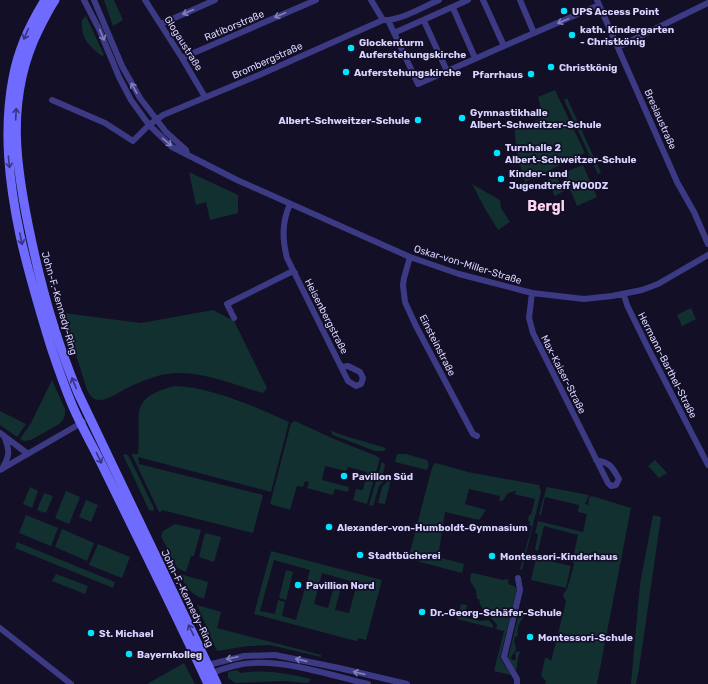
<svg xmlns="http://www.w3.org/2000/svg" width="708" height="684" font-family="Rubik,sans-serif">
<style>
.green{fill:#12302f;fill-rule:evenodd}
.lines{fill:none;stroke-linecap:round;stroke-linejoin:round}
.street{stroke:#3d3a85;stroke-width:6}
.secondary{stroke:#6f6bff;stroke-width:9}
.oneway{stroke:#837fbc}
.oneway2{stroke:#38347d}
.poi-dot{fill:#00e5ff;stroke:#130f26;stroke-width:1.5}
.labels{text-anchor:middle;stroke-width:3.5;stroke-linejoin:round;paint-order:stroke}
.poi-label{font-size:10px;font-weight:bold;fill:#d9d4ff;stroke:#130f26;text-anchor:start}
.street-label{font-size:10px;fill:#d9d4ff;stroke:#130f26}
.district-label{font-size:14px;font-weight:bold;fill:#ffd6f0;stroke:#130f26}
</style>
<rect width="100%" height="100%" fill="#130f26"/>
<path class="green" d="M 104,0 L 114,0 L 123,20 L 113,26 Z
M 86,16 L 104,55 L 102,56 C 88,45 81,39 82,20 Z
M 555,90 L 585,153 L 525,182 C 520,165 515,148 515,130 L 543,117 L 538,97 Z
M 567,98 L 601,173 L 598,174 L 564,100 Z
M 583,165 L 597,197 L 577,206 L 563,173 Z
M 189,172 L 238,195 L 238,213 L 210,220 L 206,202 L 196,205 Z
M 556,176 L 564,191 L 555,196 L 547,180 Z
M 472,184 L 500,200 L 501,208 L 510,222 L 498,230 L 484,207 Z
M 691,308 L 696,319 L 682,326 L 677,315 Z
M 213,310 L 234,321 L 267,388 L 263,393 C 230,384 195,367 161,375 C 150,378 139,382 129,387 C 120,391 108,401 98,400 C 92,399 90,395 87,390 L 63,313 L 141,323 Z
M 52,380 L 65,409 L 65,414 L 63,420 L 59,424 L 31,440 L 24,441 L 20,439 L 31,423 Z
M 175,386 C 211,387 256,407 289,422 L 271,492 L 138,457 L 139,464 L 263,495 L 253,533 L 162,510 L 160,513 L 158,510 L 132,455 L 132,454 L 138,454 C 142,415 126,398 175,386 Z
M 0,411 L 26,424 L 17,437 L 0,425 Z
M 295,421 L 334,439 L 374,455 L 380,458 L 367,504 L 353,500 L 356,489 L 363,490 L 367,472 L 348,467 L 346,471 L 325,466 L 322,480 L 349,487 L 348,492 L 335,489 L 333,495 L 307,488 L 309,482 L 305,481 L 303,487 L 297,486 L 290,510 L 270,504 L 291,423 Z
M 332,431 L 342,435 L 386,448 L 384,451 L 375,451 L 333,435 L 331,432 Z
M 125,454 L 128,455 L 154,508 L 153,511 L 149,510 L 123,455 Z
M 397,454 L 406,454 L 427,460 L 429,464 L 427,470 L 395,462 Z
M 655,460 L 667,473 L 659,478 L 648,466 Z
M 382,461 L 385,465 L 383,474 L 386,475 L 384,481 L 379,486 L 373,506 L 369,505 Z
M 436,463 L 468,472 L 539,485 L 541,492 L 522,570 L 520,569 L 532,526 L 529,525 L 530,521 L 528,521 L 529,515 L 531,515 L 535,499 L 514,494 L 516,492 L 515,491 C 513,492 509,492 507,494 C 504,498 505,501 499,501 L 500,496 L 469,489 L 465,504 L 486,510 L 479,520 L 445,512 L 438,557 L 464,564 L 462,573 L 420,562 L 409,556 L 431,471 L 433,465 Z
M 388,474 L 392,475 L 385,504 L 378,503 L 382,487 L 386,483 Z
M 30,487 L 38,491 L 32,508 L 23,504 Z
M 547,487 L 589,495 L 585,504 L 588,505 L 589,497 L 592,496 L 631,508 L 597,684 L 545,684 L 546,681 L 541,676 L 545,658 L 548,658 L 551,661 L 566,602 L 563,595 L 567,589 L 574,565 L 574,563 L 572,562 L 578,535 L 544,526 L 538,551 L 535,550 L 538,534 L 535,533 L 538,521 L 583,532 L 587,514 L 578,512 L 579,505 L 545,497 L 541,515 L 539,515 L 546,489 Z
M 66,491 L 80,497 L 69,524 L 55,518 Z
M 44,493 L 53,496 L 46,513 L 37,510 Z
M 86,500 L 98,505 L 91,522 L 79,517 Z
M 26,515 L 58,528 L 51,546 L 19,533 Z
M 653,515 L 661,517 L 639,669 L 636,684 L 631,684 L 640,584 Z
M 175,524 L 201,530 L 194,556 L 191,556 L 186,572 L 177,568 L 161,536 L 163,531 Z
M 62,529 L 94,543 L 87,561 L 55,547 Z
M 205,533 L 221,537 L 214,562 L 199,557 Z
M 17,542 L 115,582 L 113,588 L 15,548 Z
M 98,544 L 130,557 L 122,578 L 89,565 Z
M 271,551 L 382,580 L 366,640 L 358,638 L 357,641 L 356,641 L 254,614 ZM 274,560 L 310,570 L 296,620 L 282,616 L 285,602 L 278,600 L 275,614 L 260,611 ZM 322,573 L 357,583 L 349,613 L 335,610 L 342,584 L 335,583 L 328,608 L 314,604 Z
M 536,558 L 571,566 L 566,588 L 531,580 Z
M 286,570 L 293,572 L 286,600 L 279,598 Z
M 473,573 L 503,580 L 506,579 L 509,580 L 508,584 L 514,586 L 517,589 L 500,658 L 511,675 L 494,671 L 504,631 L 496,629 L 497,625 C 491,616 480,610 479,599 L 477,599 L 476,590 L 470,581 L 471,575 L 469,575 Z
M 56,574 L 88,586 L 85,594 L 52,581 Z
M 180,574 L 208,582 L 204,599 C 190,594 186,587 180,574 Z
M 461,604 L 467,605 L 465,617 L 480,621 L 489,620 L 493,625 L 493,628 L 457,619 Z
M 197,605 L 221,612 L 217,628 L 321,655 L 321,657 L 270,645 L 248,646 L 217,651 Z
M 520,609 L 525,611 C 523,622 516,623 518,635 C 511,639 516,644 516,650 L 511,657 L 512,660 L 515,660 L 516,658 L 515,653 L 518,651 L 520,652 C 517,659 518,664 516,671 L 508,658 Z
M 184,663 L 195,684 L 147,684 Z
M 237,670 L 240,673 C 265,669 285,673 311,679 L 308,683 L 283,681 L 235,683 L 228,678 L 228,672 Z"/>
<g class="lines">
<path class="street" d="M 84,0 L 99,29 L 119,77 L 131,100 L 149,125 L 172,147 L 237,180 L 410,257 L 459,274 L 532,293 L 584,299 L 612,296 L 642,290 L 658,284 L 708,255
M 94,0 L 122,66 L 140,98 L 166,132 L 186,150 L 187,154
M 145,0 L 182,58 L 205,97
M 371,0 L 383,20
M 483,0 L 504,46
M 520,0 L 534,33
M 597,0 L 677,182 L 694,212 L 708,244
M 453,8 L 475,58
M 388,20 L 418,84 L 504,46 L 599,5
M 424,21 L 447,71
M 161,24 L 215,0
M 394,33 L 468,0
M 618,47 L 708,3
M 182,58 L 316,0
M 52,100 L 105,123 L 133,141 L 149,125 L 163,115 L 259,75 L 383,20 C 400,21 423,7 439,0
M 290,204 C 282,222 282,238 287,258 L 348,381 L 356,386 L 361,384 L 363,378 L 360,372 L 348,366 L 341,367
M 410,257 L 404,278 L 403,285 L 405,302 L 416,326 L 473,434 L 477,436
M 532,293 L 529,318 L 533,333 L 608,483 L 611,486 L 616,485 L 619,479 C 612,467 611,463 596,460
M 624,295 L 627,305 L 648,348 L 708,465
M 234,318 L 227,304 L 291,272 L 295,273
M 0,433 L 28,454
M 2,469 C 10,455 10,451 4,436
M 0,470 L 83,422
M 0,628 L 71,684
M 206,668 L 208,665 L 244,656 L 275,655 L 339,668 L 407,684
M 209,673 L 212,673 C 225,668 239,663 254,663 C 289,661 334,676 368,684
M 517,684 L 517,679 L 504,657 L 520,590 L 518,578"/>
<path class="secondary" d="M 45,0 C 30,24 18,50 13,78 C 3,130 9,183 20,235 C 28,272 39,308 50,344 C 57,365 64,386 73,407 C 82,428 94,448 104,469 C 139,541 175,612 208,684
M 55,0 C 49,9 44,19 39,29 C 4,99 16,170 32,243 C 43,294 58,345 78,393 L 217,684"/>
</g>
<defs><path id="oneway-shaft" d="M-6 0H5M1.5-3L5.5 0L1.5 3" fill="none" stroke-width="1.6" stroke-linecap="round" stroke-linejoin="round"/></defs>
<g class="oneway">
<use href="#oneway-shaft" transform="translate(188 12) rotate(156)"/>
<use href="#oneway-shaft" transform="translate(280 15) rotate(157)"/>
<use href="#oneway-shaft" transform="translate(563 21) rotate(157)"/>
<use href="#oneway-shaft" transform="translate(102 35) rotate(67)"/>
<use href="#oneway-shaft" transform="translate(134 88) rotate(-119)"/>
<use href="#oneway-shaft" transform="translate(167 142) rotate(40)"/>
<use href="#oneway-shaft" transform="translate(232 658) rotate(168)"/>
<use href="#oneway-shaft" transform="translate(301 660) rotate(-167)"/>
<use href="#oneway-shaft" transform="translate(359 673) rotate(-167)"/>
</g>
<g class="oneway2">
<use href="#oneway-shaft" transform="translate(26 34) rotate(113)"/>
<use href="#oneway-shaft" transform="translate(16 114) rotate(-87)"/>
<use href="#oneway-shaft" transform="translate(9 162) rotate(84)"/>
<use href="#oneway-shaft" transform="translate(21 239) rotate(78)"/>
<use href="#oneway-shaft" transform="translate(74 383) rotate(-112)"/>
<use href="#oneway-shaft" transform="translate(99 458) rotate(64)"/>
<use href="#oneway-shaft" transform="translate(191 630) rotate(-116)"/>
</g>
<g class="poi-dot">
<circle cx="564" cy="11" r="4"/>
<circle cx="572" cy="35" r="4"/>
<circle cx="351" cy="48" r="4"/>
<circle cx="551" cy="67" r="4"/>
<circle cx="346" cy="72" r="4"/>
<circle cx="531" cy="74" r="4"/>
<circle cx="462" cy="118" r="4"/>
<circle cx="418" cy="120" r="4"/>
<circle cx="497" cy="153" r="4"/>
<circle cx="501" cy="179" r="4"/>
<circle cx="344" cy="476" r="4"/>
<circle cx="329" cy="527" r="4"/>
<circle cx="360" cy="555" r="4"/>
<circle cx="492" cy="556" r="4"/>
<circle cx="298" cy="585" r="4"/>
<circle cx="422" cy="612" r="4"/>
<circle cx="91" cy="633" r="4"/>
<circle cx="530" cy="637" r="4"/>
<circle cx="129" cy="654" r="4"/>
</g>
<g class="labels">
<g class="poi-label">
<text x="572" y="15">UPS Access Point</text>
<text x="580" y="33">kath. Kindergarten<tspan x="580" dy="12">- Christkönig</tspan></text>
<text x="359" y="46">Glockenturm<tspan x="359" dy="12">Auferstehungskirche</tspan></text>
<text x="559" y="71">Christkönig</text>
<text x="354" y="76">Auferstehungskirche</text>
<text x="523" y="78" text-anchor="end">Pfarrhaus</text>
<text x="470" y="116">Gymnastikhalle<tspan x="470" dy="12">Albert-Schweitzer-Schule</tspan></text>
<text x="410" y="124" text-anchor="end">Albert-Schweitzer-Schule</text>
<text x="505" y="151">Turnhalle 2<tspan x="505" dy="12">Albert-Schweitzer-Schule</tspan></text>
<text x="509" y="177">Kinder- und<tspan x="509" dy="12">Jugendtreff WOODZ</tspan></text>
<text x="352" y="480">Pavillon Süd</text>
<text x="337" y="531">Alexander-von-Humboldt-Gymnasium</text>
<text x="368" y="559">Stadtbücherei</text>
<text x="500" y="560">Montessori-Kinderhaus</text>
<text x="306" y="589">Pavillion Nord</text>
<text x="430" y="616">Dr.-Georg-Schäfer-Schule</text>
<text x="99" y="637">St. Michael</text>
<text x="538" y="641">Montessori-Schule</text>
<text x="137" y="658">Bayernkolleg</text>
</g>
<g class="street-label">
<text transform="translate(234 25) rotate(-23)" y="4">Ratiborstraße</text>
<text transform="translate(184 43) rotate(58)" y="4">Glogaustraße</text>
<text transform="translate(267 60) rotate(-24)" y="4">Brombergstraße</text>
<text transform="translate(661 119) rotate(66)" y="4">Breslaustraße</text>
<text transform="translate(468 264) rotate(17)" y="4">Oskar-von-Miller-Straße</text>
<text transform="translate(60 303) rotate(74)" y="4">John-F.-Kennedy-Ring</text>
<text transform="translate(327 316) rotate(63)" y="4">Heisenbergstraße</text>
<text transform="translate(438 345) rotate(63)" y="4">Einsteinstraße</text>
<text transform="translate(668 365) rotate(63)" y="4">Hermann-Barthel-Straße</text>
<text transform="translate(564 374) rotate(63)" y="4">Max-Kaiser-Straße</text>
<text transform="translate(188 598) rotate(64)" y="4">John-F.-Kennedy-Ring</text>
</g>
<g class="district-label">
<text x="546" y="211">Bergl</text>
</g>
</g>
</svg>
